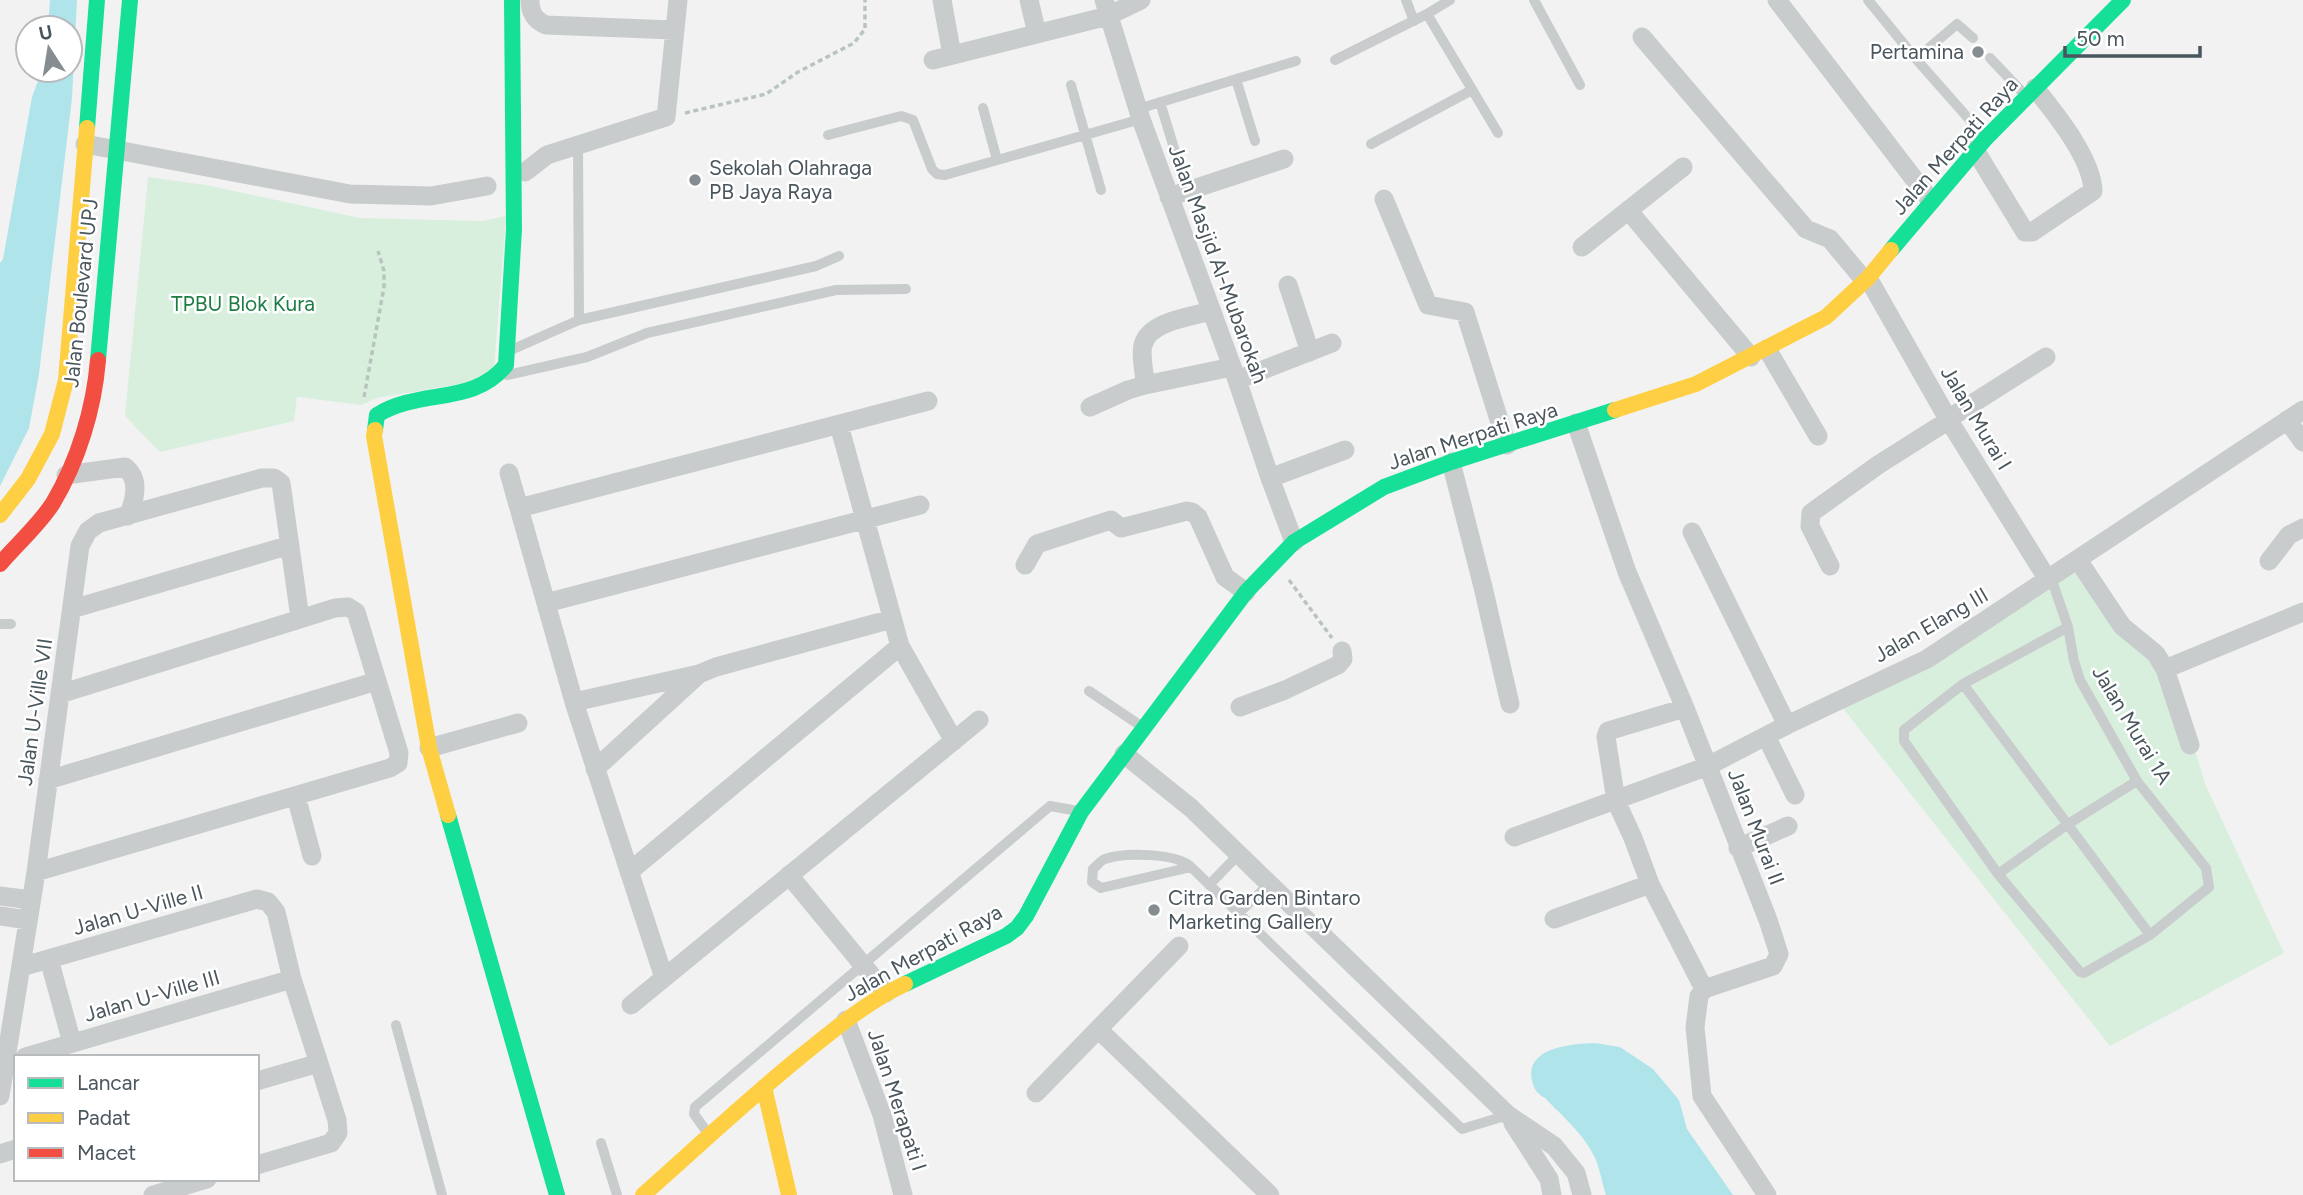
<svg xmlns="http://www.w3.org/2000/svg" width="2303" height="1195" font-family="Figtree,sans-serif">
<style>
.green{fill:#d8efde}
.water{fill:#afe5ea}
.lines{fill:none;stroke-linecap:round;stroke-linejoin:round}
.path{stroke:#b9c4bf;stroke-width:3.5;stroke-dasharray:5 3.5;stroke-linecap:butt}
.lane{stroke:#c9cccd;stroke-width:10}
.street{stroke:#c9cccd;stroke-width:19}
.fast{stroke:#16e098;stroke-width:16}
.slow{stroke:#ffcf43;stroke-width:16}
.jam{stroke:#f24e42;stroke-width:16}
.poi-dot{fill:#858d91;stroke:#fff;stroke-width:2.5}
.labels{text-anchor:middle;stroke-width:5;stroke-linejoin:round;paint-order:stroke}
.poi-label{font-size:21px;fill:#4a565d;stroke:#fff;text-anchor:start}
.street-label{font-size:21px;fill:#4a565d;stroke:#fff}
.park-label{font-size:21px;fill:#1d7c41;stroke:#fff}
</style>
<rect width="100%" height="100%" fill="#f2f2f2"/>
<path class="green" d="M 148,177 L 206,185 L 360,218 L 482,221 L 506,216 L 494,369 L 472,382 L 377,398 L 361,405 L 297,397 L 294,421 L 160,452 L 125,416 Z
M 2077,565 L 2115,613 L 2164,649 L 2206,786 L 2284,953 L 2110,1046 L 1842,707 Z"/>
<path class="water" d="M 50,0 L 77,0 L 72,98 L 39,374 L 29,428 L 0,486 L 0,263 L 3,259 L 32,97 L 42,70 L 70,70 L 70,28 L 48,28 Z
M 1595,1043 L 1620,1047 L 1653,1069 L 1679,1100 L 1687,1129 L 1733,1195 L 1606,1195 C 1602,1183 1600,1169 1595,1158 C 1584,1134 1562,1116 1545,1098 C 1537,1094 1534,1089 1532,1081 C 1524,1047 1572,1044 1595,1043 Z"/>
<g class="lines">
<path class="path" d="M 685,113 L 766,94 L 798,72 L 854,43 L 865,29 L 865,0
M 364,397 L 384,287 L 384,271 L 378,251
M 1289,580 L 1332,638"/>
<path class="lane" d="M 1406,0 L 1414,21
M 1534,0 L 1580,85
M 1868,0 L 1916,59
M 1427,14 L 1498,133
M 1973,38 L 1957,24 L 1916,59 L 1983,135
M 1990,58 L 2026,96
M 1335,60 L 1427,14 L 1450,0
M 1236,79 L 1255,141
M 1071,85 L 1101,190
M 1160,102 L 1176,155
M 983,108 L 997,160
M 1138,109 L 1296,61
M 828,135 L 901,116 L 913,120 L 932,169 L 937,174 L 945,175 L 1141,119
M 1371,144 L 1472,90
M 578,146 L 579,320
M 511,350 L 579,320 L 816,266 L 839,256
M 507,375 L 587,357 L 647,333 L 836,290 L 906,289
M 2051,578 L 2068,627 L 2074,661 L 2080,680 L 2137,781 L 2206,868 L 2209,887 L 2150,935 L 2084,973 L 2080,972 L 1998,874 L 1904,741 L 1904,730 L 1963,684 L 2068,627
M 0,624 L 11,624
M 1963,684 L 2150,935
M 1089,691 L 1141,726
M 1191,867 L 1101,888 L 1092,882 L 1093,869 C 1097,866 1101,860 1105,859 C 1124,852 1177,853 1191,867 L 1462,1129 L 1508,1115
M 1998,874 L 2068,824 L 2137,781
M 1209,885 L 1239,854
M 1239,913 L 1269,884
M 396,1025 L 442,1195
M 707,1132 L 694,1114 L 695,1107 L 1050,806 L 1078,811
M 601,1143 L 617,1195"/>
<path class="street" d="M 530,0 C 530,12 534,20 546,25 L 674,30
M 942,0 L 952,55
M 1029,0 L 1037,34
M 1104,0 L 1141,119 L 1237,380 L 1270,478 L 1294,542
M 1777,0 L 1931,201
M 1642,37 L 1806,229 L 1830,239 L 1865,281
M 933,60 L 1108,16 L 1141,0
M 85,144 L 350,194 L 431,196 L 487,186
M 1975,150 L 2025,232 L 2032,232 L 2093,191 C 2092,158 2055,113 2035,88
M 525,172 L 547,155 L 666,117 L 678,0
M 1169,197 L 1284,159
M 1384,199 L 1428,305 L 1465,312 L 1507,445
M 1628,210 L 1751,357
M 1582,247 L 1683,167
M 1868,278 L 1948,419 L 2048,580
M 1288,285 L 1310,352
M 1767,349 L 1818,436
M 1237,380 L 1332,343
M 1145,385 L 1232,367
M 1090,407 L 1128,390 L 1145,385 C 1145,373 1140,356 1143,345 C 1149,321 1191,317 1211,311
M 1948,419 L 2046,357
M 2287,420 L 2303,442
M 1576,423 L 1627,572 L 1685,708 L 1768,920 L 1779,954 L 1773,966 L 1704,989 L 1699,996 L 1695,1027 L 1702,1096 L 1767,1195
M 839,425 L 900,646 L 954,741
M 1451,462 L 1483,587 L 1510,704
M 509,473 L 574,702 L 664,978
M 66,475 L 125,467 C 140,479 135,500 128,516
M 1270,478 L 1345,450
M 519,508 L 928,401
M 1692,532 L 1787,725
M 2078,560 L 2122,626 L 2156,654 L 2165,669 L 2303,612
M 2269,561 L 2289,535 L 2303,528
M 1025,565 L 1037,544 L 1040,543 L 1111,520 L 1121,528 L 1187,511 L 1192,512 L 1198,517 L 1225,577 L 1246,592
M 1830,566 L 1810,526 L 1811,513 L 1878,465 L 1949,420
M 546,603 L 920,505
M 72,609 L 290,545
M 2165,669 L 2190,745
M 574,702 L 699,674 L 716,667 L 892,619
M 1240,707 L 1285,690 L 1338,665 L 1343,659 L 1342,651
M 1685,708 L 1608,731 L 1606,737 L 1616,801 L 1633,838 L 1650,884 L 1704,989
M 1766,736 L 1795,795
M 429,748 L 518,723
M 1124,754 L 1191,808 L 1508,1115 L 1554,1146 L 1576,1173 L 1582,1195
M 595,769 L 698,675
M 48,780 L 377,681
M 296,796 L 312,856
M 1514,837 L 1708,766 L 1787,725 L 1927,659 L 2303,410
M 1738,848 L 1788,826
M 36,872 L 390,768 L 398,763 L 399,753 L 356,612 L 348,607 L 335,608 L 60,694
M 629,872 L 900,646
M 789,875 L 886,993
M 0,896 L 31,900
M 0,916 L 28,920
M 1554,919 L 1650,884
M 49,959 L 72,1043
M 21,967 L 257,899 L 268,902 L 276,912 L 292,979 L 337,1120 L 338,1133 L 331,1143 L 257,1165
M 631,1005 L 979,720
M 846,1020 L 882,1115 L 903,1195
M 1098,1029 L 1270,1195
M 25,1057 L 292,979
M 257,1081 L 319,1063
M 1036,1093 L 1179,946
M 0,1096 L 36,872 L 80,546 L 88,531 L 99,523 L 262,478 L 274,478 L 281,483 L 300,618
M 1513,1123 L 1549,1179 L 1552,1195
M 0,1154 L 16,1149
M 153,1195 L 207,1179"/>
<path class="fast" d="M 87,128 L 97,0
M 1891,250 L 1986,138 L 2123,0
M 98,360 L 130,0
M 375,430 L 377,415 C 421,388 473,406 506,365 L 514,229 L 512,0
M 448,815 L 557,1195
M 905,984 L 1006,936 L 1017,928 L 1026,916 L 1081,812 L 1246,592 L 1294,542 L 1384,487 L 1451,462 L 1615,410"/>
<path class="slow" d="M 1615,410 L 1696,384 L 1826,317 L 1868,278 L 1891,250
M 375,430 L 374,436 L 429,748 L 448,815
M 0,515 L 28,479 L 52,434 L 66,380 L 87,128
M 764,1087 L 789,1195
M 643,1195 C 695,1149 746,1101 800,1057 C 834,1030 866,1002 905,984"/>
<path class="jam" d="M 0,564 C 17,544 39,525 53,503 C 78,461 94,409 98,360"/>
</g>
<g class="poi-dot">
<circle cx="1978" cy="52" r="7"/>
<circle cx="695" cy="180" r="7"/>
<circle cx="1154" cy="910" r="7"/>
</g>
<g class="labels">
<g class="poi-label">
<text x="1964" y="59" text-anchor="end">Pertamina</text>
<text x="709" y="175">Sekolah Olahraga<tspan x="709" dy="24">PB Jaya Raya</tspan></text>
<text x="1168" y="905">Citra Garden Bintaro<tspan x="1168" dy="24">Marketing Gallery</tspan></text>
</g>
<g class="street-label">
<text transform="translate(1955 146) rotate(-48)" y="7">Jalan Merpati Raya</text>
<text transform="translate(1218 264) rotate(70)" y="7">Jalan Masjid Al-Mubarokah</text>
<text transform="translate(81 293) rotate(-84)" y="7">Jalan Boulevard UPJ</text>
<text transform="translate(1976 418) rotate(59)" y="7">Jalan Murai I</text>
<text transform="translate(1473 436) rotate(-18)" y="7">Jalan Merpati Raya</text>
<text transform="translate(1931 625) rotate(-30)" y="7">Jalan Elang III</text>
<text transform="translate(35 712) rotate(-82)" y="7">Jalan U-Ville VII</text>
<text transform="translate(2132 725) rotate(59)" y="7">Jalan Murai 1A</text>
<text transform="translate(1756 827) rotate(69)" y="7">Jalan Murai II</text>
<text transform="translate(138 910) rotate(-16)" y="7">Jalan U-Ville II</text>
<text transform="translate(923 953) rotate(-29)" y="7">Jalan Merpati Raya</text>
<text transform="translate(152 996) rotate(-16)" y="7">Jalan U-Ville III</text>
<text transform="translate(897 1100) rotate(72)" y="7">Jalan Merapati I</text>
</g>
<g class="park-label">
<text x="243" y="311">TPBU Blok Kura</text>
</g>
</g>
<rect x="14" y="1055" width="245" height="126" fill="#ffffff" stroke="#b7bbbe" stroke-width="2"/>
<rect x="28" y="1078" width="35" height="10" fill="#16e098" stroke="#b7bbbe" stroke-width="2"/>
<text x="77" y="1090" font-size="21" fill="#4a565d">Lancar</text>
<rect x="28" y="1113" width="35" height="10" fill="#ffcf43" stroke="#b7bbbe" stroke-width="2"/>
<text x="77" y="1125" font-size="21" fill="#4a565d">Padat</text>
<rect x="28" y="1148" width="35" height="10" fill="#f24e42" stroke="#b7bbbe" stroke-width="2"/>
<text x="77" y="1160" font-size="21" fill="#4a565d">Macet</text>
<g transform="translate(49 49) rotate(348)"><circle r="33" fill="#ffffff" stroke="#b7bbbe" stroke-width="2"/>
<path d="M0-5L12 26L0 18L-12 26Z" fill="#858d91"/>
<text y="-10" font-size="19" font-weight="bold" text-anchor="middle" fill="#4a565d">U</text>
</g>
<path d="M2065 46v10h135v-10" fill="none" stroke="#4a565d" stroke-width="3.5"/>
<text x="2076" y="46" font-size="21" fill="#4a565d" stroke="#ffffff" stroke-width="5" paint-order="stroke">50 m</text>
</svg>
